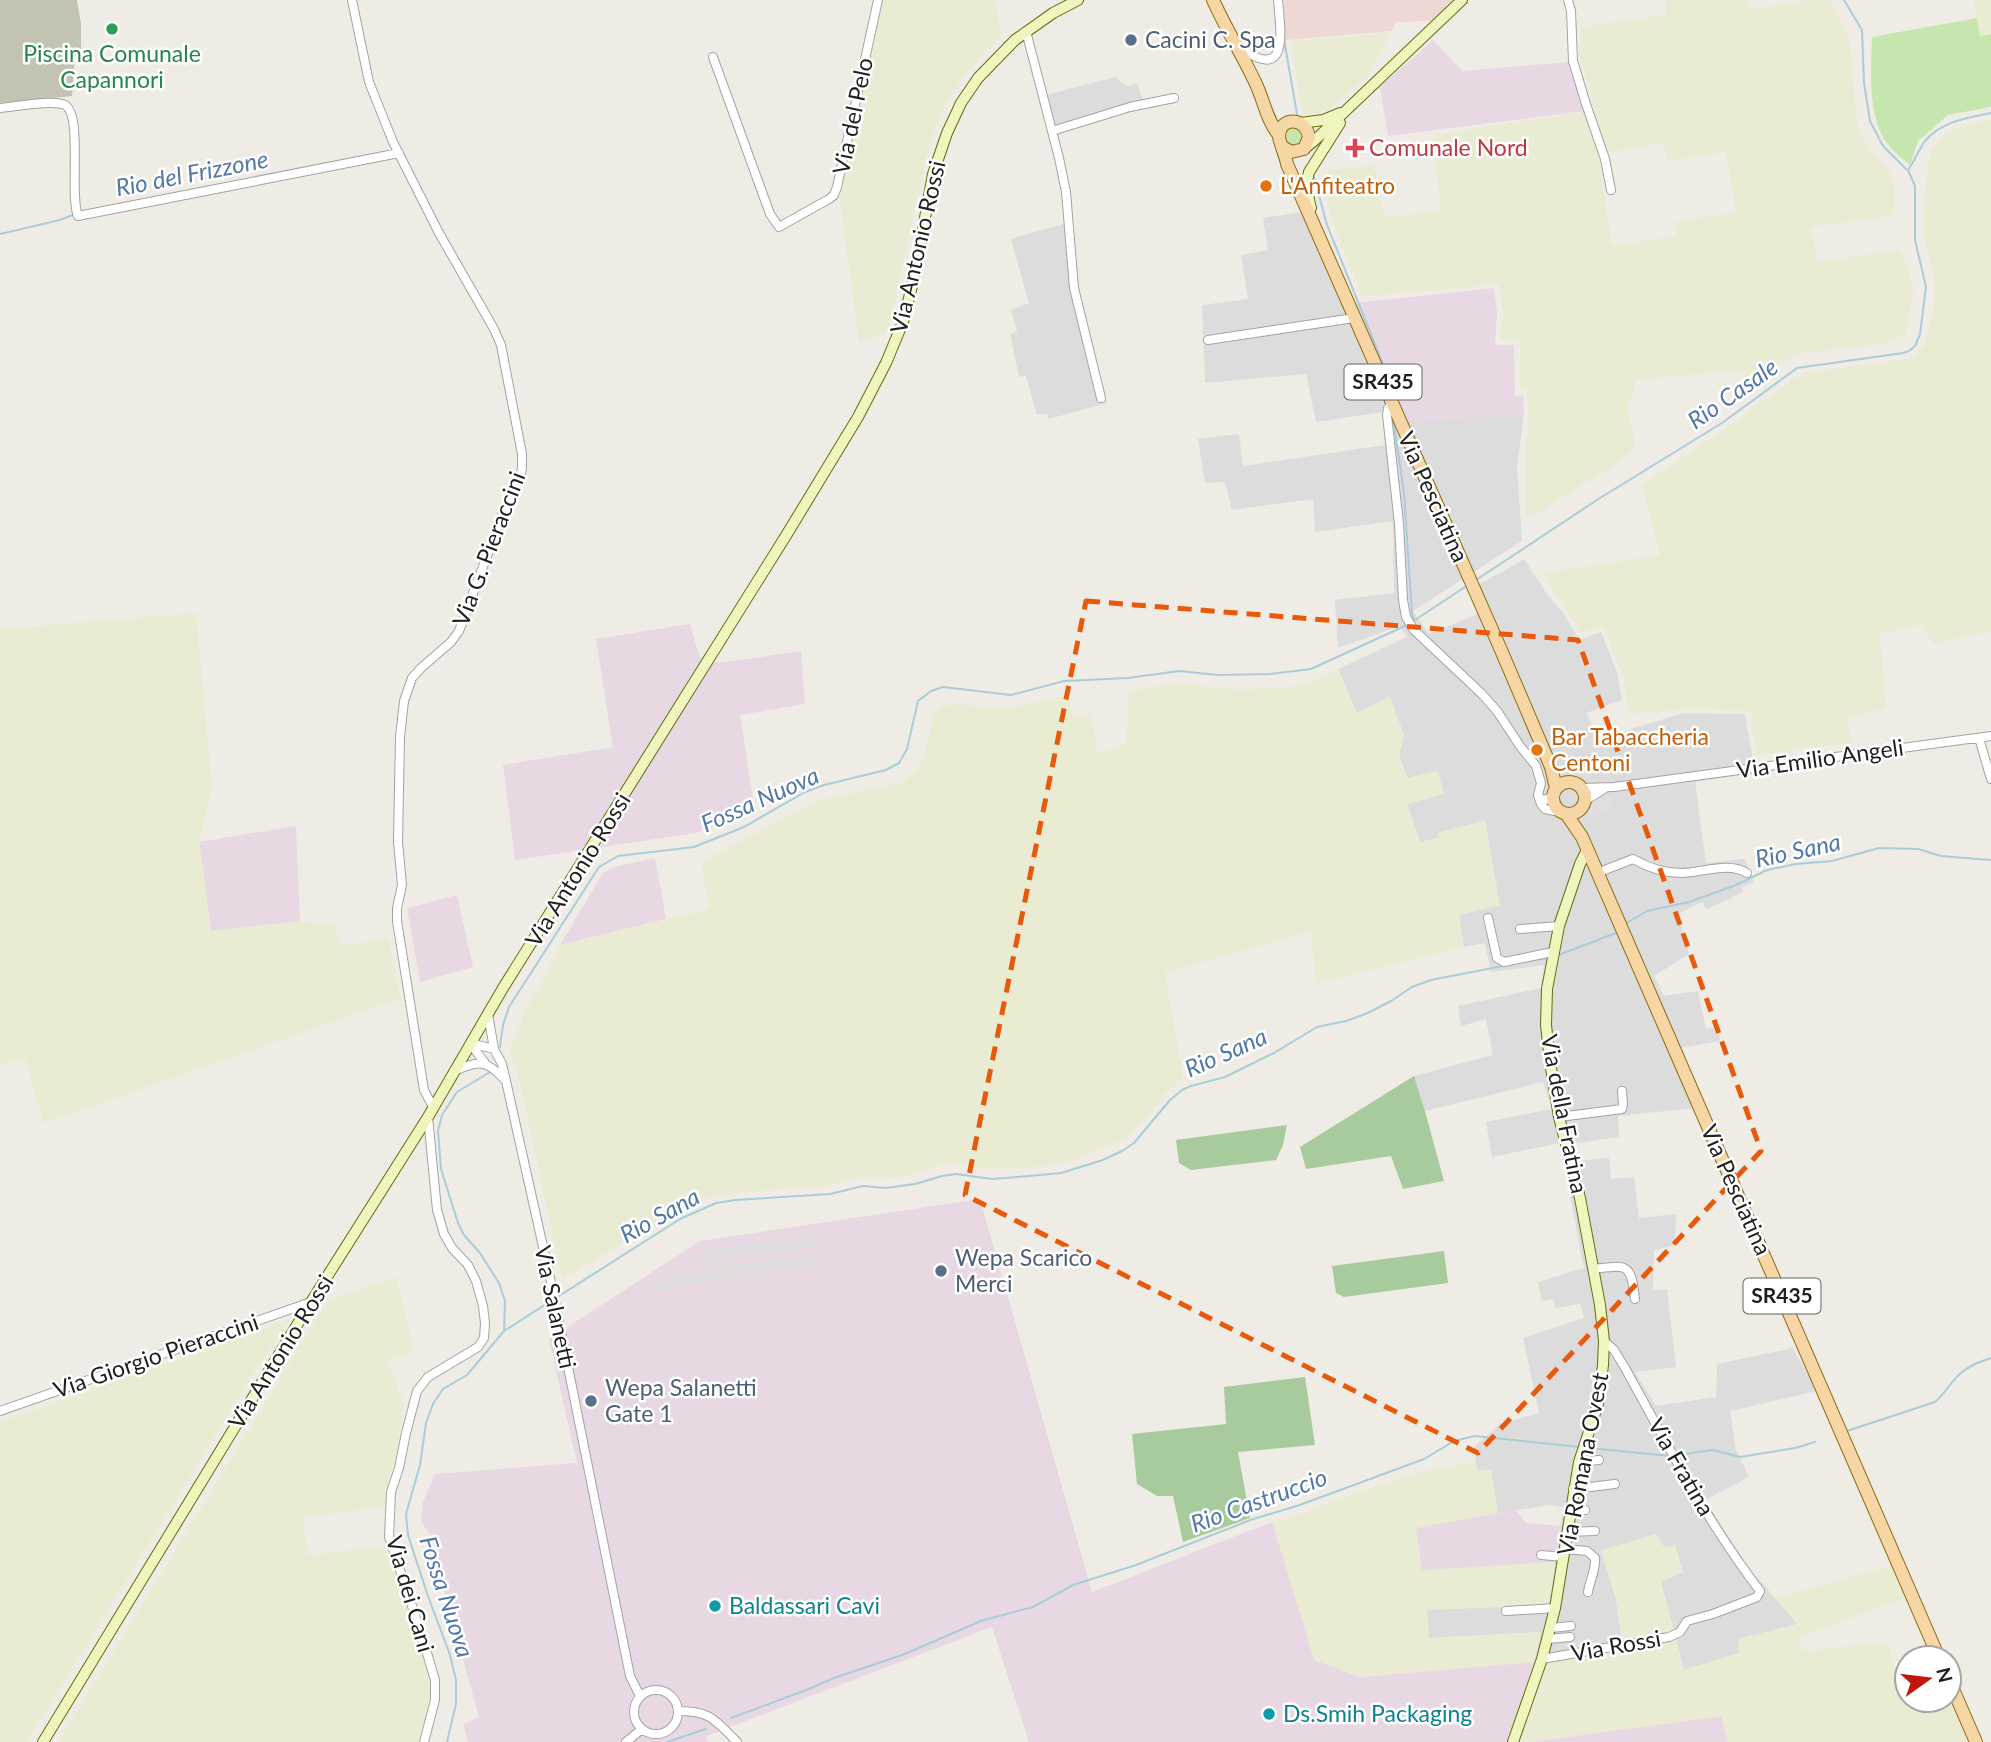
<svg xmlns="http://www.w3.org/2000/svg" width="1991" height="1742" font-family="Lato,sans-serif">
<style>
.residential{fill:#dddcdc}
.commercial{fill:#eed8d6}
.industrial{fill:#e7d8e4}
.construction{fill:#c2c3b1}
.farmland{fill:#e9ecd2;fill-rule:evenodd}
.grass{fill:#c7e5af}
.forest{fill:#a8cb9d}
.parking{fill:#dfdfdf}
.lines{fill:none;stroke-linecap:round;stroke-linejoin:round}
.stream{stroke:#a9ccd9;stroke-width:2}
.street-casing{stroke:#a3a3a3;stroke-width:10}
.secondary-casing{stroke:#5f6e0d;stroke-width:12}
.primary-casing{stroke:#8e690b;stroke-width:14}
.street{stroke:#fff;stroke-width:8}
.secondary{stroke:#eff5bd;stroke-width:10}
.primary{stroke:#f5d6a4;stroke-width:12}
.marked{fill:none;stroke:#e8590c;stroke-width:5;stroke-dasharray:14 9;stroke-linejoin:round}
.leisure-dot{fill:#2e9e5b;stroke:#fff;stroke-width:2.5}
.service-dot{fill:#5c6f8a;stroke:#fff;stroke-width:2.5}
.health-dot{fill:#e0444e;stroke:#fff;stroke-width:2.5}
.food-dot{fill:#e8710a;stroke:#fff;stroke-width:2.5}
.culture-dot{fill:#0f9aa8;stroke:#fff;stroke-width:2.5}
.labels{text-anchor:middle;stroke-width:5;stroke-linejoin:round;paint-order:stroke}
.shield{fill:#fff;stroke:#626262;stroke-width:2}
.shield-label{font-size:21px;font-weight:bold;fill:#1f1f1f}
.service-label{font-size:23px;fill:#4e5e75;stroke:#fff;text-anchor:start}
.leisure-label{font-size:23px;fill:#27864d;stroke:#fff}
.street-label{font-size:23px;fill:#1f1f1f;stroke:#fff}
.health-label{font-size:23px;fill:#be3a42;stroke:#fff;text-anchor:start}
.food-label{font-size:23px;fill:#c56008;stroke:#fff;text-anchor:start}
.culture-label{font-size:23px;fill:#0d838f;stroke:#fff;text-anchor:start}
.water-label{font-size:24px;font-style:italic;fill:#5278a8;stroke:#fff}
</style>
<rect width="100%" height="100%" fill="#efece5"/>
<path class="residential" d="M 1115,77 L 1122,83 L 1128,86 L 1137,84 L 1144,101 L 1054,126 L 1046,95 Z
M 1315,210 L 1406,422 L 1524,414 L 1517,467 L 1522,541 L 1413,611 L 1429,634 L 1478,614 L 1468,591 L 1524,559 L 1546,593 L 1564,614 L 1579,640 L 1601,632 L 1617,672 L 1622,700 L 1586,713 L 1599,739 L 1683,713 L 1745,714 L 1755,773 L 1695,782 L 1706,863 L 1745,859 L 1754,882 L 1742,887 L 1743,892 L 1717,905 L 1706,909 L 1702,902 L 1678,914 L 1689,954 L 1654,976 L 1664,996 L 1698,991 L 1706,1029 L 1718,1027 L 1720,1041 L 1680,1048 L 1705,1107 L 1618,1116 L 1619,1137 L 1571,1144 L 1576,1161 L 1609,1158 L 1611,1179 L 1634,1177 L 1639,1218 L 1676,1214 L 1675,1245 L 1654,1250 L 1653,1290 L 1667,1289 L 1676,1367 L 1635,1372 L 1656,1406 L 1716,1397 L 1717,1364 L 1793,1348 L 1817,1391 L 1730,1411 L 1736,1450 L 1749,1477 L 1705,1500 L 1749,1568 L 1798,1624 L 1738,1639 L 1740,1653 L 1684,1670 L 1661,1582 L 1683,1572 L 1664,1548 L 1601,1550 L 1616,1599 L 1623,1648 L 1534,1662 L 1541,1632 L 1429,1638 L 1427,1610 L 1549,1604 L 1563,1507 L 1550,1505 L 1498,1513 L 1491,1470 L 1477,1472 L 1474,1447 L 1500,1424 L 1539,1413 L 1523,1338 L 1584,1318 L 1580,1304 L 1556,1308 L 1553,1299 L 1542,1301 L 1538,1282 L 1584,1268 L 1560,1143 L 1492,1157 L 1486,1122 L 1552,1109 L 1543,1082 L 1425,1111 L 1414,1076 L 1493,1055 L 1486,1019 L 1461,1026 L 1458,1006 L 1541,988 L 1544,965 L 1491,972 L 1485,943 L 1464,947 L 1459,915 L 1485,821 L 1438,833 L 1438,838 L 1420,842 L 1407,804 L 1437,772 L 1407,778 L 1399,754 L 1404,735 L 1389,697 L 1357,713 L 1338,669 L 1407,637 L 1400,626 L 1338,648 L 1335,600 L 1394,593 L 1393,521 L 1315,532 L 1313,499 L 1232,510 L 1225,482 L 1205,483 L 1198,439 L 1239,434 L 1243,466 L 1385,445 L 1383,412 L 1316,422 L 1306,374 L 1205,383 L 1202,305 L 1248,299 L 1241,255 L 1268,250 L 1263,218 Z
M 1070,222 L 1083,314 L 1107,403 L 1049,419 L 1047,414 L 1037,415 L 1026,376 L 1019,377 L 1010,334 L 1017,332 L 1011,310 L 1029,303 L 1011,239 Z"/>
<path class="commercial" d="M 1284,0 L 1455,0 L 1433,21 L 1396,22 L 1392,31 L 1285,40 Z"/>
<path class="industrial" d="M 1433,40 L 1462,71 L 1569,62 L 1585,111 L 1388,136 L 1380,87 Z
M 1494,288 L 1497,312 L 1495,345 L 1514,345 L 1515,396 L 1523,396 L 1524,414 L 1406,423 L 1355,303 Z
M 690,624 L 699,656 L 719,663 L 801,651 L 805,704 L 740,715 L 754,806 L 696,833 L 515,860 L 503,765 L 613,747 L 596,639 Z
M 296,826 L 300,921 L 211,931 L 199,842 Z
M 655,858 L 666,919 L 560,945 L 603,873 L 614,867 Z
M 457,895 L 473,967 L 420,982 L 407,908 Z
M 980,1199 L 1092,1592 L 1272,1522 L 1288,1573 L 1360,1677 L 1534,1662 L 1508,1742 L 1029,1742 L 992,1627 L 706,1736 L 708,1742 L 468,1742 L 463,1724 L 479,1717 L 431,1543 L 435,1541 L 421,1522 L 423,1502 L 435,1474 L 577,1463 L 549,1339 L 700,1241 Z
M 1516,1510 L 1526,1523 L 1560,1526 L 1555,1562 L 1422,1571 L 1415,1528 Z
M 1722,1716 L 1728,1742 L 1531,1742 Z"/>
<path class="construction" d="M 0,0 L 77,0 L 81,24 L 81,54 L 75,56 L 72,96 L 0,103 Z"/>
<path class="farmland" d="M 883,0 L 995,0 L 1001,35 L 964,76 L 943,108 L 926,158 L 888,332 L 859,342 L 840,201 Z
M 1665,0 L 1748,0 L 1750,10 L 1808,0 L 1829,0 L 1833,5 L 1849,37 L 1857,122 L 1863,138 L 1873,154 L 1891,174 L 1895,191 L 1895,206 L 1891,216 L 1811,227 L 1818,262 L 1900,250 L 1914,287 L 1905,335 L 1883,344 L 1795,354 L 1749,390 L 1744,370 L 1636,380 L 1634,394 L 1626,407 L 1635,440 L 1633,449 L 1625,458 L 1537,513 L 1526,517 L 1525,458 L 1529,415 L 1526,389 L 1520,389 L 1520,339 L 1500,340 L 1503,313 L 1499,284 L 1363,297 L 1331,221 L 1321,171 L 1374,165 L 1384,217 L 1441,211 L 1433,135 L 1596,110 L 1580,57 L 1581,27 L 1666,15 ZM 1664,143 L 1667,161 L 1726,152 L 1736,212 L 1675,222 L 1677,236 L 1612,246 L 1598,154 Z
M 1974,0 L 1991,0 L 1991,34 L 1980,36 Z
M 1392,32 L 1368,76 L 1330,109 L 1319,113 L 1303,115 L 1290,42 Z
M 1991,120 L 1991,631 L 1933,644 L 1921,624 L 1880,634 L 1886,708 L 1847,718 L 1852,743 L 1756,755 L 1750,711 L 1691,709 L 1628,714 L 1624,678 L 1603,626 L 1581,633 L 1542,573 L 1660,555 L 1642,485 L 1722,431 L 1794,379 L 1805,373 L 1913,358 L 1925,344 L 1934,307 L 1935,281 L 1924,236 L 1925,194 L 1931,149 L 1947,132 L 1973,123 Z
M 196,613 L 212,787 L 199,842 L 211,931 L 300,921 L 335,925 L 341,946 L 388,938 L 401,998 L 44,1123 L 25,1059 L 0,1064 L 0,629 Z
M 1338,669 L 1357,713 L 1390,697 L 1404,735 L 1399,754 L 1407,778 L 1438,771 L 1444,794 L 1407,804 L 1420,842 L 1438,838 L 1438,833 L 1485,820 L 1500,905 L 1459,915 L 1464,947 L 1316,983 L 1311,931 L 1165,973 L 1183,1077 L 1163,1096 L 1143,1121 L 1126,1138 L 1074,1160 L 1047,1166 L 1008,1169 L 980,1169 L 958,1163 L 943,1165 L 898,1178 L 859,1177 L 824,1187 L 732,1193 L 706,1199 L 654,1224 L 562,1280 L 520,1083 L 510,1051 L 522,1019 L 560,945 L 709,909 L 701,862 L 819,800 L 902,783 L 917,770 L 927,745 L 933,714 L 941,706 L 957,704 L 1004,709 L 1068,695 L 1074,719 L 1091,713 L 1098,754 L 1126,744 L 1129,691 L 1177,683 L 1239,690 L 1300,686 Z
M 396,1277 L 414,1351 L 387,1361 L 404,1403 L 397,1450 L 388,1481 L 385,1506 L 303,1518 L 308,1555 L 387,1546 L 420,1638 L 430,1681 L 429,1699 L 419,1742 L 58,1742 L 329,1299 Z
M 291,1319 L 250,1379 L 27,1742 L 0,1742 L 0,1422 Z
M 1476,1462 L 1477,1471 L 1491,1469 L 1498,1513 L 1416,1528 L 1422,1570 L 1555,1562 L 1549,1605 L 1427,1610 L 1429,1638 L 1541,1632 L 1534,1662 L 1360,1677 L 1314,1660 L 1273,1524 L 1358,1492 L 1419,1472 Z
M 1656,1534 L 1664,1547 L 1675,1545 L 1683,1572 L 1661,1582 L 1684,1670 L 1739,1653 L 1738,1639 L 1798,1625 L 1775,1598 L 1891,1566 L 1905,1598 L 1796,1639 L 1805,1651 L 1888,1642 L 1898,1682 L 1907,1681 L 1907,1700 L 1949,1700 L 1968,1742 L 1728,1742 L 1721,1716 L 1531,1742 L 1517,1742 L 1547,1660 L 1623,1648 L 1616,1599 L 1601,1550 Z"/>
<path class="grass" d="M 1977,18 L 1980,36 L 1991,34 L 1991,107 L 1948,115 L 1918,141 L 1910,165 C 1903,159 1895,153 1889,146 C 1867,120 1871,70 1872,37 Z
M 1290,126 L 1304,130 L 1301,147 L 1287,145 L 1283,135 Z"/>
<path class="forest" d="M 1414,1076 L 1425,1111 L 1444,1181 L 1403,1189 L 1391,1156 L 1306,1169 L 1300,1147 Z
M 1287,1125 L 1283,1145 L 1276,1160 L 1191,1170 L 1179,1163 L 1176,1140 Z
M 1444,1251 L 1448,1283 L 1344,1297 L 1336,1293 L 1332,1266 Z
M 1305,1377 L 1315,1445 L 1238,1452 L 1250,1518 L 1183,1542 L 1173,1496 L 1157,1496 L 1137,1484 L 1132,1434 L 1226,1424 L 1224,1387 Z"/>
<path class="parking" d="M 1606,791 L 1612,808 L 1588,818 L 1588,808 L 1593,799 Z
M 813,1235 L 814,1240 L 709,1256 L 708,1251 Z
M 814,1242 L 815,1247 L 686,1266 L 686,1263 L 691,1263 L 691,1260 Z
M 816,1254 L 816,1259 L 672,1280 L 671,1275 Z
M 816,1260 L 817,1265 L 656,1289 L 655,1284 Z"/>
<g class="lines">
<path class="stream" d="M 1844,0 L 1862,30 L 1864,83 L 1870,121 L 1883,146 L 1906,169
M 1284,39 L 1297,114
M 1314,177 L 1327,225 L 1400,406
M 0,234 L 60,220 L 75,214
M 1393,417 L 1404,493 L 1412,614 L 1414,619
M 1476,580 L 1600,498 L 1722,423 L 1797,368 L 1903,353 L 1909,351 L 1915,346 L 1920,334 L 1926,287 L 1915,240 L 1915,186 L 1908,170 C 1915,160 1919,149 1925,141 C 1942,121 1967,118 1991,113
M 1412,622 L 1465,587
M 1625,924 L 1647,911 L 1689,902 L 1736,885 L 1767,870 L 1796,864 L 1832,861 L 1879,848 L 1918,849 L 1941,856 L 1991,860
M 1556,956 L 1616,933
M 1522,962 L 1547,958
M 500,1047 L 503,1025 L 509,1007 L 599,867 L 618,856 L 694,847 L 744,827 L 805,792 L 824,785 L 886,770 L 899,763 L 907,749 L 918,701 L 931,691 L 943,687 L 1011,695 L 1064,681 L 1128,678 L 1179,671 L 1218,675 L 1270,674 L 1311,669 L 1407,625
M 559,1296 L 680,1219 L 716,1203 L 735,1200 L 830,1194 L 863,1186 L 886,1188 L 915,1184 L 942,1176 L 956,1174 L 992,1179 L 1029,1176 L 1061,1173 L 1103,1160 L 1122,1151 L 1134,1143 L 1170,1100 L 1182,1090 L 1191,1086 L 1225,1077 L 1274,1053 L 1317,1027 L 1346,1021 L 1368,1013 L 1391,1001 L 1412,987 L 1431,980 L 1503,966
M 504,1331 L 551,1301
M 1847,1431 L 1935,1402 C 1945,1394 1951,1381 1961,1373 C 1970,1365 1980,1362 1991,1358
M 1589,1448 L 1670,1456
M 1676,1455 L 1713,1450 L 1740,1457 L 1795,1448 L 1815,1442
M 731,1718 L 809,1689 L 834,1678 L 902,1655 L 981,1621 L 1033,1607 L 1073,1585 L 1136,1565 L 1253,1519 L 1297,1506 L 1424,1459 L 1454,1441 L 1475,1436 L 1580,1447
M 447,1742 L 456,1704 L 456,1680 L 450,1655 L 428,1596 L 408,1535 L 406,1514 L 420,1465 L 426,1423 L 433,1404 L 443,1389 L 467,1375 L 504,1331 L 505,1301 L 499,1283 L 480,1253 L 464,1235 L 458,1223 L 441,1169 L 438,1131 L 442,1115 L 457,1092 L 490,1072
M 667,1742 L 706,1729"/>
<defs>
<path id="street" d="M 352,0 L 369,82 L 393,142 L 439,233 L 494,329 L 501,345 L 522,454 L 522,467 L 521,474 L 504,510 L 459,631 L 451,642 L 421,668 L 412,678 L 404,701 L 400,737 L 398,842 L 402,885 L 397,908 L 397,921 L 424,1090 L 433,1107
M 1568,0 L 1571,11 L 1573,61 L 1586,104 L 1605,159 L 1611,190
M 1026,31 L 1059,158 L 1066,192 L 1074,288 L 1101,398
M 1239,47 C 1289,83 1281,34 1278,0
M 713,57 L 770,214 L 779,227 L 829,199 L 834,195 L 837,187 L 878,0
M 0,108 C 15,107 52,99 65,105 C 83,115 69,196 78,216 L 399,153
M 1052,131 L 1130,107 L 1174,98
M 1208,340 L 1354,318
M 1392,403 L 1388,408 L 1387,415 L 1399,524 L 1403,600 L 1406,617 L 1414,630 L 1482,694 L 1497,711 L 1520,746 L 1536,766 L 1541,783 L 1538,795 L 1541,804 L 1545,809 L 1560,812
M 1979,738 L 1991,779
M 1582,788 L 1614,787 L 1991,736
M 1539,798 L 1546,800 L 1553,795
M 1586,800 L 1604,789
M 1597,873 L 1633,859 C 1647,867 1664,873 1681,873 C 1702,873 1728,861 1747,873
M 1488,918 L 1497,958 L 1504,962 L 1553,952
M 1520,929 L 1559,926
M 488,1014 L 494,1049 L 502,1064 L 506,1081 L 552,1287 L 630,1676 L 640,1696
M 470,1043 L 494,1049
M 470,1043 L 485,1063
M 454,1071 C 477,1061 486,1059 503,1078
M 1559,1117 L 1622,1109 L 1623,1105 L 1622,1091
M 1593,1269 C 1627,1265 1631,1262 1635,1299
M 0,1411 L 311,1302
M 1579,1462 L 1599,1460
M 1573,1489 L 1615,1484
M 1570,1511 L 1585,1510
M 1567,1532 L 1595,1531
M 1565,1549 L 1587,1551 L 1595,1558 C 1596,1570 1590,1580 1588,1592
M 1541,1555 L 1564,1557
M 1506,1611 L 1555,1608
M 1551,1628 L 1571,1626
M 1548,1639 L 1570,1637
M 1542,1659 L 1669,1637 L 1680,1632 L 1687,1621 L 1713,1614 L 1757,1597 L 1760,1591 C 1707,1522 1667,1444 1625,1368 L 1614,1350 L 1604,1341
M634 1712a22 22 0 1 1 44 0a22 22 0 1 1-44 0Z
M 678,1711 C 711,1711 715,1720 737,1742
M 424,1742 L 435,1700 L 435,1680 L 422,1636 L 389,1537 L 391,1492 L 399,1468 L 406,1433 L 417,1391 L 428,1377 L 478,1347 L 484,1338 L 485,1323 L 483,1306 L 476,1281 L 468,1265 L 452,1248 L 444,1234 L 437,1210 L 428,1117
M 626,1742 L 642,1729"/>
<path id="secondary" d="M 1301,123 L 1323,120 L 1340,113
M 1304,149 L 1315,140 L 1462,0
M 1311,208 C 1308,196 1305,185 1309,172 L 1340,123
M 43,1742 L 311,1302 L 428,1117 L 503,988 L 787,534 L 858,417 L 886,363 L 903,322 L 914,278 L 933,174 L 947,133 L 961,103 L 978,78 L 1015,40 L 1053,13 L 1078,0
M 1513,1742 L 1542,1659 L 1555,1608 L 1579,1462 L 1598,1404 L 1603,1365 L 1604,1341 L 1600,1305 L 1580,1198 L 1559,1117 L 1550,1062 L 1546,1025 L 1547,989 L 1559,926 L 1580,864 L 1587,850"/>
<path id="primary" d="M 1213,0 C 1226,29 1243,56 1256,84 C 1264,101 1267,121 1279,135
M 1283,147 L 1291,152 L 1304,149 L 1309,137 C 1306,117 1280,116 1279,136 C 1279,142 1286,156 1287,164 L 1501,650 L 1551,767 L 1556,788
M1553 798a16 16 0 1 1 32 0a16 16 0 1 1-32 0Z
M 1567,815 L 1582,837 L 1939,1658
M 1949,1680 L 1976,1742"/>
</defs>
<use href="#street" class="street-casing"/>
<use href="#secondary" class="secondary-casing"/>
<use href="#primary" class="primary-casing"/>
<use href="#street" class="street"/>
<use href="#secondary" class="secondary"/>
<use href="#primary" class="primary"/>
</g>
<path class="marked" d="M 1086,601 L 1578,640 L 1761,1151 L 1478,1453 L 965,1195 Z"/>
<circle class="leisure-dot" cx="112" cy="29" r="7"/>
<g class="service-dot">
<circle cx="1131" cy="40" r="7"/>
<circle cx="941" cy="1271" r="7"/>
<circle cx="591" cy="1401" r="7"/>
</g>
<path class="health-dot" d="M1351.5 137.5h7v7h7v7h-7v7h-7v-7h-7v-7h7z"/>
<g class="food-dot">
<circle cx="1266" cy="186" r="7"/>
<circle cx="1537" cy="750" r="7"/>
</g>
<g class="culture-dot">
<circle cx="715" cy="1606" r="7"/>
<circle cx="1269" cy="1714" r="7"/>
</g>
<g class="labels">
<g class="shield">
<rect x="1344.5" y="364.5" width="77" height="35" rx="5"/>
<rect x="1743.5" y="1278.5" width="77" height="35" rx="5"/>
</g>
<g class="shield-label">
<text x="1383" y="389">SR435</text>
<text x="1782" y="1303">SR435</text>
</g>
<g class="service-label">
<text x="1145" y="48">Cacini C. Spa</text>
<text x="955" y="1266">Wepa Scarico<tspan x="955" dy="26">Merci</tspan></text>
<text x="605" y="1396">Wepa Salanetti<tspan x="605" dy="26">Gate 1</tspan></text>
</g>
<g class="leisure-label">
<text x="112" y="62">Piscina Comunale<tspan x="112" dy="26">Capannori</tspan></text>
</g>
<g class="street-label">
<text transform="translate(853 116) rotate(-78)" y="8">Via del Pelo</text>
<text transform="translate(918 247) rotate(-77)" y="8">Via Antonio Rossi</text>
<text transform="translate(1433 497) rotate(66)" y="8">Via Pesciatina</text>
<text transform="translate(489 549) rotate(-69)" y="8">Via G. Pieraccini</text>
<text transform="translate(1820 759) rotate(-8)" y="8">Via Emilio Angeli</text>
<text transform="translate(578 870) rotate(-58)" y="8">Via Antonio Rossi</text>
<text transform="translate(1564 1114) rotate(79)" y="8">Via della Fratina</text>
<text transform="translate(1736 1190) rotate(66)" y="8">Via Pesciatina</text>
<text transform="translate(555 1307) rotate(78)" y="8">Via Salanetti</text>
<text transform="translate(281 1352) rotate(-58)" y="8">Via Antonio Rossi</text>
<text transform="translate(156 1356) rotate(-19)" y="8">Via Giorgio Pieraccini</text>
<text transform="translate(1583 1464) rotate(-79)" y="8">Via Romana Ovest</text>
<text transform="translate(1681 1467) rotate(60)" y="8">Via Fratina</text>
<text transform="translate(410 1594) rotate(74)" y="8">Via dei Cani</text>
<text transform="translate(1616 1646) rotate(-10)" y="8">Via Rossi</text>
</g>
<g class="health-label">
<text x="1369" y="156">Comunale Nord</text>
</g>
<g class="food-label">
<text x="1280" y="194">L'Anfiteatro</text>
<text x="1551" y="745">Bar Tabaccheria<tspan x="1551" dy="26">Centoni</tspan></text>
</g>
<g class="culture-label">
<text x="729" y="1614">Baldassari Cavi</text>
<text x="1283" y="1722">Ds.Smih Packaging</text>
</g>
<g class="water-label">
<text transform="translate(192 174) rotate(-11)" y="8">Rio del Frizzone</text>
<text transform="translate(1733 394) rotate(-35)" y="8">Rio Casale</text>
<text transform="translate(760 800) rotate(-24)" y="8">Fossa Nuova</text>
<text transform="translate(1798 851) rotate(-12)" y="8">Rio Sana</text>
<text transform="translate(1226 1053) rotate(-24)" y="8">Rio Sana</text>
<text transform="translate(660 1216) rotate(-29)" y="8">Rio Sana</text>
<text transform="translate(1259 1501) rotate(-20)" y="8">Rio Castruccio</text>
<text transform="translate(446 1597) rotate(72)" y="8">Fossa Nuova</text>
</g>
</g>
<g transform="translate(1928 1679) rotate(76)"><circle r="33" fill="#ffffff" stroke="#a5a5a5" stroke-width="2"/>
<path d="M0-5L12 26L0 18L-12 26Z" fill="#bf170e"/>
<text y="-10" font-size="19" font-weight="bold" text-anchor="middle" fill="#1f1f1f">N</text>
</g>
</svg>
